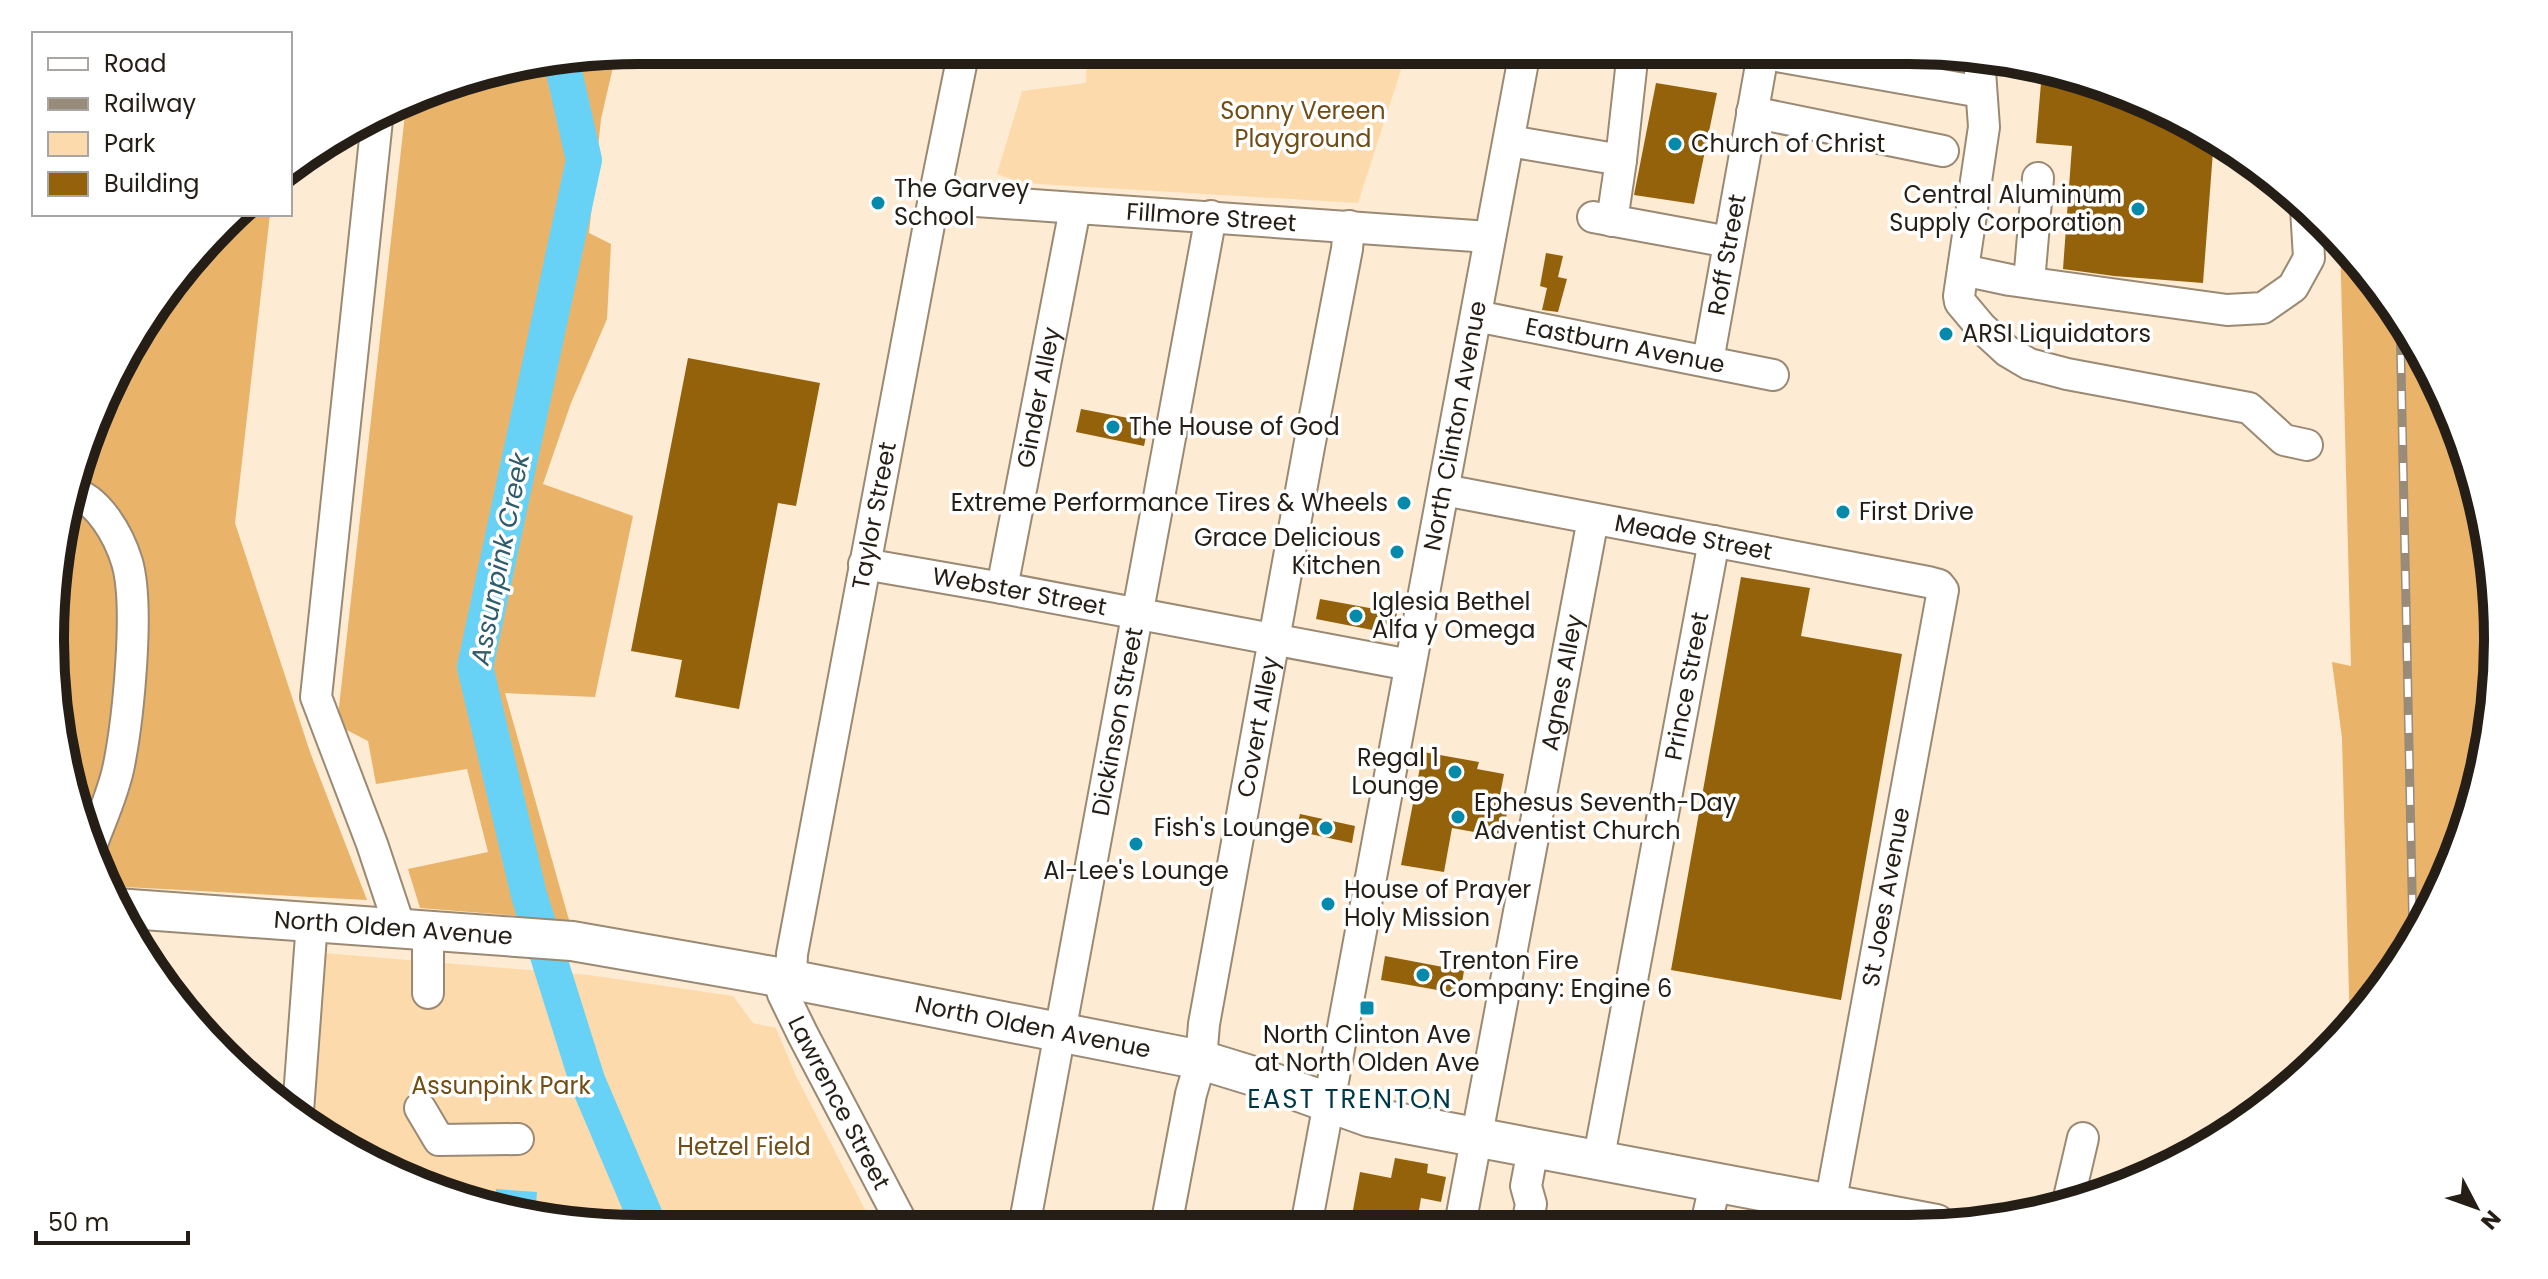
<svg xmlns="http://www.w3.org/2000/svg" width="2548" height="1279" font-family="Poppins,sans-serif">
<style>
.green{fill:#fddaac}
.forest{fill:#e9b46a}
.water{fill:#67d2f6}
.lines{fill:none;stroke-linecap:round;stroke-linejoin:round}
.river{stroke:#67d2f6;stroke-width:36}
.building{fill:#93620a}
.minor-casing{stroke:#9a8973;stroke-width:34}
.major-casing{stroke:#9a8973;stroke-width:42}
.minor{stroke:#fff;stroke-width:30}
.major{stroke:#fff;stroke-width:38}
.rail-casing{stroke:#988b7a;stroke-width:9}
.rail{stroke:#fff;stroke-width:6;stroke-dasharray:18;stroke-linecap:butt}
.poi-dot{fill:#058aab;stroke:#fff;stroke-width:3}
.labels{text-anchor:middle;stroke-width:7;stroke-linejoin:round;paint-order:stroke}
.park-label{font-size:24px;fill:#704d15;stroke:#fff}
.poi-label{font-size:24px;fill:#251e16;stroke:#fff;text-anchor:start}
.street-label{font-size:24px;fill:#251e16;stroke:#fff}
.water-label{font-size:26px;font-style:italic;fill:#2e5c6b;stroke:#fff}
.neighbourhood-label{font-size:26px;letter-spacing:2px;fill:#003848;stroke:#fff}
.rim{fill:none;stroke:#251e16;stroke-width:10}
</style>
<rect width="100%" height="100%" fill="#feebd3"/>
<path class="green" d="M 1087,50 L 1407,51 L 1358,203 L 1022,183 L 997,174 L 1022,91 L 1086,83 Z
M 300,951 L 589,975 L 733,996 L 753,1023 L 776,1028 L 796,1076 L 874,1227 L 601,1228 L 487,1209 L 379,1168 L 290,1104 Z"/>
<path class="forest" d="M 616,54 L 601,119 L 589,233 L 611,244 L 607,319 L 571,403 L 543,484 L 633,516 L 595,697 L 505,693 L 569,920 L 420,908 L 408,869 L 488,852 L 467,769 L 376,784 L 368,741 L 337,725 L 406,105 L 450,81 Z
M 241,214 L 270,214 L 235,523 L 310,752 L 367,900 L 106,886 L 55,716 L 61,524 L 95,413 L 149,312 Z
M 2340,239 L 2351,250 L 2419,344 L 2467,450 L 2493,562 L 2497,678 L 2478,792 L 2437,900 L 2350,1030 L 2342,738 L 2332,662 L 2351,666 Z"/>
<path class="water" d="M 496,1189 L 537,1192 L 535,1217 L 495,1210 Z"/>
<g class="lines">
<path class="river" d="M 562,63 L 584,160 L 475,667 L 529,895 L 587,1080 L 650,1228"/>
</g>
<path class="building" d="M 2042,71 L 2067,72 L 2169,111 L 2214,138 L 2203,283 L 2114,276 L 2063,269 L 2072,146 L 2036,143 Z
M 1656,83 L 1717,93 L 1694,204 L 1634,195 Z
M 1546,253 L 1563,256 L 1558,277 L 1567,279 L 1558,312 L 1542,310 L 1547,288 L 1540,286 Z
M 688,358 L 820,383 L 796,506 L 778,503 L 739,709 L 675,697 L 682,660 L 631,651 Z
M 1081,409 L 1149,422 L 1144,446 L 1076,432 Z
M 1741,577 L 1810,588 L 1801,636 L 1902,654 L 1841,1000 L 1671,970 Z
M 1320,599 L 1397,613 L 1393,634 L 1316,619 Z
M 1423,752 L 1479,762 L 1477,769 L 1504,774 L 1497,811 L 1507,813 L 1502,837 L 1452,828 L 1444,872 L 1401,865 Z
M 1300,814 L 1355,826 L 1352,843 L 1296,831 Z
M 1385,956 L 1464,971 L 1460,994 L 1381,980 Z
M 1395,1158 L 1428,1164 L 1427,1173 L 1446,1177 L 1441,1202 L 1421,1198 L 1417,1222 L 1353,1210 L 1360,1172 L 1391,1178 Z"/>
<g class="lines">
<defs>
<g id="minor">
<path d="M 1748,51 L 1981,92"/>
<path d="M 1979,57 L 1984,127 L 1959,296 L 1960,302 L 1981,327 L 2007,351 L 2029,364 L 2067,374 L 2249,408 L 2284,440 L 2307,445"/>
<path d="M 1752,112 L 1943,151"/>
<path d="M 377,120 L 316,697 L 372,844 L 400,928"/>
<path d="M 1509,141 L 1621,160 L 1633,51"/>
<path id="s1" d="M 934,198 L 1489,237"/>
<path d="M 1593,217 L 1729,242"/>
<path d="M 1612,221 L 1621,160"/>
<path d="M 1963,270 L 2010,280 L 2227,310 L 2263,308 L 2293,287 L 2309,258 L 2306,208"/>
<path d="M 2029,282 L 2038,178"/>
<path id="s2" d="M 1476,316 L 1773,375"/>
<path id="s3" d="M 1708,361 L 1763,54"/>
<path id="s4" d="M 1444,490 L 1928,582 L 1939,585 L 1943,590 L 1830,1205"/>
<path d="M 71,492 C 99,499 119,536 127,562 C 140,606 128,719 119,765 C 114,791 102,817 93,841"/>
<path id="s5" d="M 864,564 L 1002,588 L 1410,665"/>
<path id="s6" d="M 1002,588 L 1075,209"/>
<path d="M 428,930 L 428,993"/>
<path id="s7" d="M 778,977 L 783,994 L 803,1035 L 904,1227"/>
<path id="s8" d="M 791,980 L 792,954 L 934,198 L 964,50"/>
<path d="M 420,1108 L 439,1140 L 518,1139"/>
<path d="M 298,1111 L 312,922"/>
<path id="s9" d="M 1598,1162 L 1714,541"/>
<path d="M 2068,1202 L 2083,1138"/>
<path id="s10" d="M 1460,1225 L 1593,519"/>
<path d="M 1527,1225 L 1531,1204 L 1526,1186 L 1533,1149"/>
<path d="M 1706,1225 L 1715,1184"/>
<path id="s11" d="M 1166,1226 L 1191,1094 L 1201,1060 L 1204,1024 L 1309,447 L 1347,249 L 1349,226"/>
<path id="s12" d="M 1306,1226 L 1525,51"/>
<path id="s13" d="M 1024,1227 L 1211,216"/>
</g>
<g id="major">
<path id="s14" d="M 116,908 L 572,941 L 778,977 L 1201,1060 L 1263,1079 L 1369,1117 L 1936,1224"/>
</g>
</defs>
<use href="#minor" class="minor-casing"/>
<use href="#major" class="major-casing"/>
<use href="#minor" class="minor"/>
<use href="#major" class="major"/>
<defs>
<path id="rail" d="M 2400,319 L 2413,936"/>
</defs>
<use href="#rail" class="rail-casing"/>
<use href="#rail" class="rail"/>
</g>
<g class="poi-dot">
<circle cx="1675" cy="144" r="8"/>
<circle cx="878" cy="203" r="8"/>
<circle cx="2138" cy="209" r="8"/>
<circle cx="1946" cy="334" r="8"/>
<circle cx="1113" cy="427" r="8"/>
<circle cx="1404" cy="503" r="8"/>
<circle cx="1843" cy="512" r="8"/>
<circle cx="1397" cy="552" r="8"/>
<circle cx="1356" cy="616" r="8"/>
<circle cx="1455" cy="772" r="8"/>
<circle cx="1458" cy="817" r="8"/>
<circle cx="1326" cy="828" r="8"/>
<circle cx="1136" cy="844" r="8"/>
<circle cx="1328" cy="904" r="8"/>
<circle cx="1423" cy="975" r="8"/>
<rect x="1359" y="1000" width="16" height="16" rx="4"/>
</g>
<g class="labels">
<g class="park-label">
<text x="1303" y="119">Sonny Vereen<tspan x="1303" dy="28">Playground</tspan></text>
<text x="501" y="1094">Assunpink Park</text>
<text x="744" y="1155">Hetzel Field</text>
</g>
<g class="poi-label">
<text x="1691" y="152">Church of Christ</text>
<text x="894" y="197">The Garvey<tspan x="894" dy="28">School</tspan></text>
<text x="2122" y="203" text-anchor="end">Central Aluminum<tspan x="2122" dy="28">Supply Corporation</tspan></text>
<text x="1962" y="342">ARSI Liquidators</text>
<text x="1129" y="435">The House of God</text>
<text x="1388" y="511" text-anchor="end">Extreme Performance Tires &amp; Wheels</text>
<text x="1859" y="520">First Drive</text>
<text x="1381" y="546" text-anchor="end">Grace Delicious<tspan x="1381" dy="28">Kitchen</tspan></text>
<text x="1372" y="610">Iglesia Bethel<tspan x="1372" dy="28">Alfa y Omega</tspan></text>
<text x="1439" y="766" text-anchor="end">Regal 1<tspan x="1439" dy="28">Lounge</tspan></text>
<text x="1474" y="811">Ephesus Seventh-Day<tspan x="1474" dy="28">Adventist Church</tspan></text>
<text x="1310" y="836" text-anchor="end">Fish's Lounge</text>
<text x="1136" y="879" text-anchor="middle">Al-Lee's Lounge</text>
<text x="1344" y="898">House of Prayer<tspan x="1344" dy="28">Holy Mission</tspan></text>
<text x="1439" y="969">Trenton Fire<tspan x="1439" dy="28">Company: Engine 6</tspan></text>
<text x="1367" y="1043" text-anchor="middle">North Clinton Ave<tspan x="1367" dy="28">at North Olden Ave</tspan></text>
</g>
<g class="street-label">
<text dy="8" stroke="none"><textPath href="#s1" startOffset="278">Fillmore Street</textPath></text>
<text dy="8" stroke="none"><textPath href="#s3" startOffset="108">Roff Street</textPath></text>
<text dy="8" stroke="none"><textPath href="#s2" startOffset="152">Eastburn Avenue</textPath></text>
<text dy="8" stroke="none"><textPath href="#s6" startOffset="194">Ginder Alley</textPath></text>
<text dy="8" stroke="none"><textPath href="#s12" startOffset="814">North Clinton Avenue</textPath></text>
<text dy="8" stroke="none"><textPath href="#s8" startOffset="472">Taylor Street</textPath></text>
<text dy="8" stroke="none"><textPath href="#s4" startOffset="254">Meade Street</textPath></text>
<text dy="8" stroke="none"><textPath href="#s5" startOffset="158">Webster Street</textPath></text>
<text dy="8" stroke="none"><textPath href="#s10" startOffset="552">Agnes Alley</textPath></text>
<text dy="8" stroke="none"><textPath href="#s9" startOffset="484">Prince Street</textPath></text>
<text dy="8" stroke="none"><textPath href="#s13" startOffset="514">Dickinson Street</textPath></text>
<text dy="8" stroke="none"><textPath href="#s11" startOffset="508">Covert Alley</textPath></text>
<text transform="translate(1886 897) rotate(-80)" y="8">St Joes Avenue</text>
<text dy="8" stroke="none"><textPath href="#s14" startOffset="278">North Olden Avenue</textPath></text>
<text dy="8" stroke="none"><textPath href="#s14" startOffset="926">North Olden Avenue</textPath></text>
<text dy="8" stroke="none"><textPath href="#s7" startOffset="140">Lawrence Street</textPath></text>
</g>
<g class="water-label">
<text transform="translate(500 559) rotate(-79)" y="9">Assunpink Creek</text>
</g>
<g class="neighbourhood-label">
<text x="1350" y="1108">EAST TRENTON</text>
</g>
</g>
<path d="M0 0H2548V1279H0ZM639 64H1909A575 575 0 0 1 2484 639V640A575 575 0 0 1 1909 1215H639A575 575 0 0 1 64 640V639A575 575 0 0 1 639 64Z" fill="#fff" fill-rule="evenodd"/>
<path class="rim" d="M639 64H1909A575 575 0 0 1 2484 639V640A575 575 0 0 1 1909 1215H639A575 575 0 0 1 64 640V639A575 575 0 0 1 639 64Z"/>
<rect x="32" y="32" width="260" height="184" fill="#ffffff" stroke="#a8a5a2" stroke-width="2"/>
<rect x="48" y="58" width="40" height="12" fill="#ffffff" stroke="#a8a5a2" stroke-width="2"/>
<text x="104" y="72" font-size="24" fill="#251e16">Road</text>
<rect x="48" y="98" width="40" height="12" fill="#988b7a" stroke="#a8a5a2" stroke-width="2"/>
<text x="104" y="112" font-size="24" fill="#251e16">Railway</text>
<rect x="48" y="132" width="40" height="24" fill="#fddaac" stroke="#a8a5a2" stroke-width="2"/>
<text x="104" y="152" font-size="24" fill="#251e16">Park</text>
<rect x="48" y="172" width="40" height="24" fill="#93620a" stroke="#a8a5a2" stroke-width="2"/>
<text x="104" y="192" font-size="24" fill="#251e16">Building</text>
<g transform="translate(2476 1207) rotate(131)" stroke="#ffffff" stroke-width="6" paint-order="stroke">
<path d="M0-6L14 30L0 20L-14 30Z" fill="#251e16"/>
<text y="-12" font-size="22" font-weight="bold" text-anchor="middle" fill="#251e16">N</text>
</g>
<path d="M36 1231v12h152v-12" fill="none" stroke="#251e16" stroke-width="4"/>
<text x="48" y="1231" font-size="24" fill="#251e16" stroke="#ffffff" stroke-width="6" paint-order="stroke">50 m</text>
</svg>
